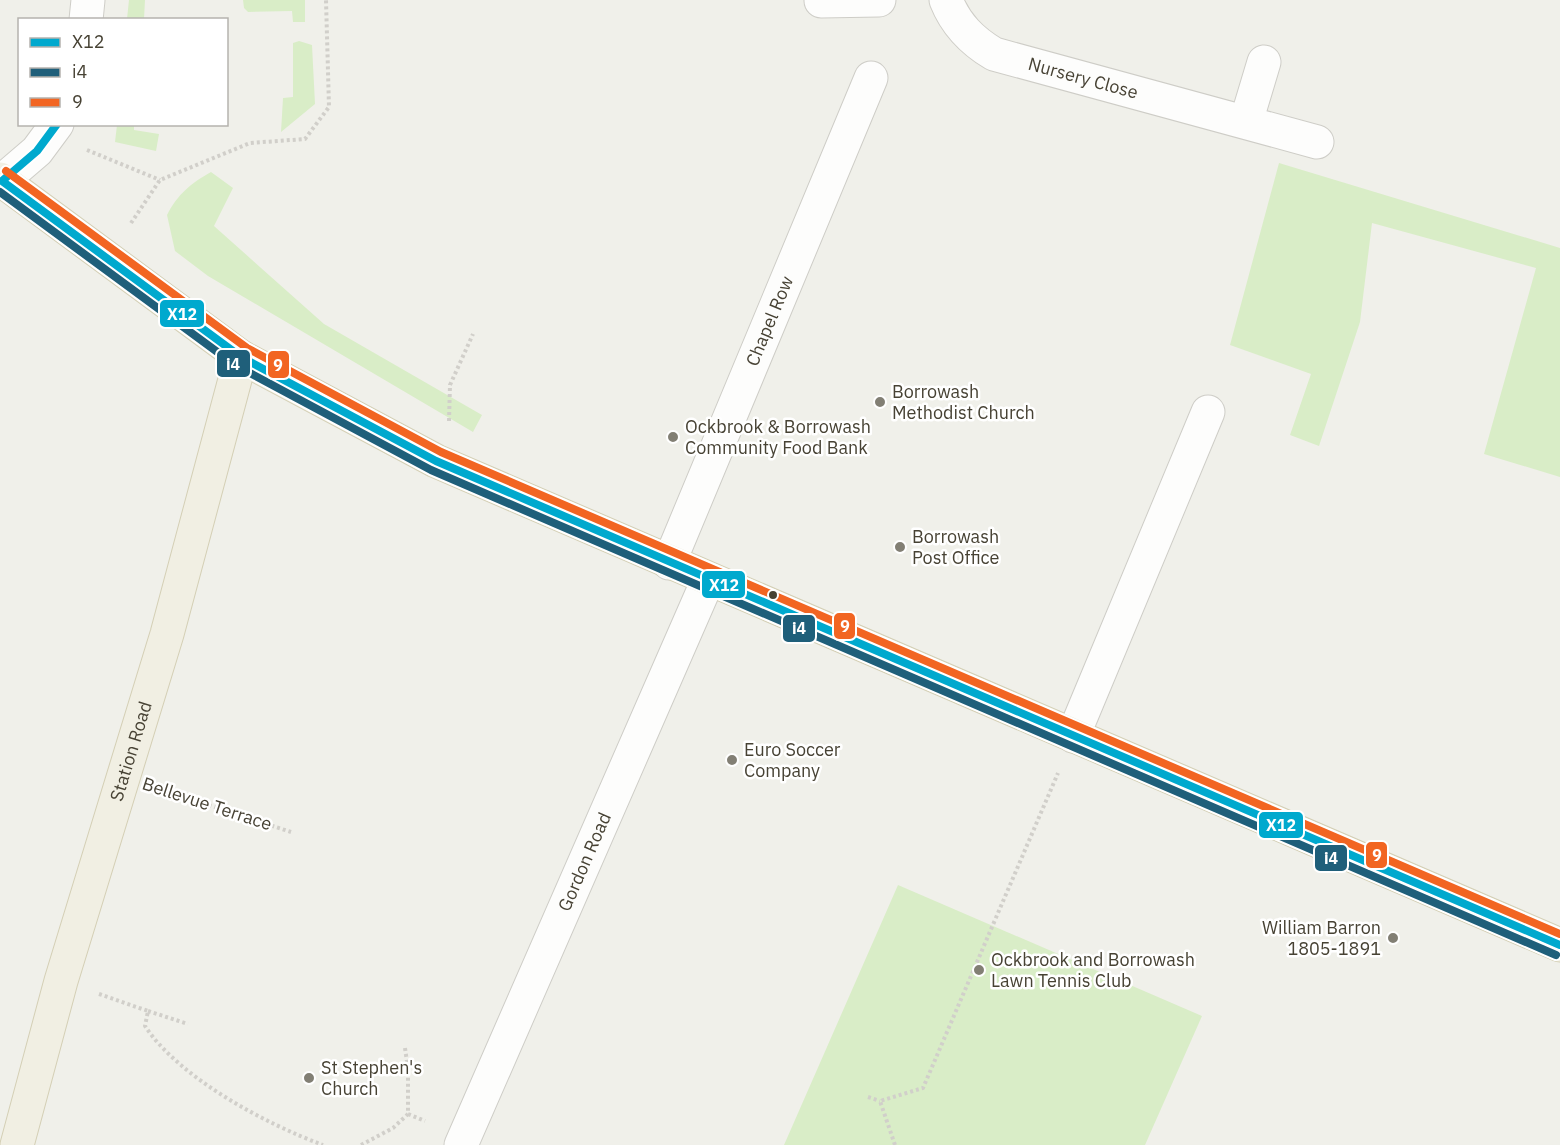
<svg xmlns="http://www.w3.org/2000/svg" width="1560" height="1145" font-family="'IBM Plex Sans',sans-serif">
<style>
.green{fill:#d9edc7}
.lines{fill:none;stroke-linecap:round;stroke-linejoin:round}
.minor-casing{stroke:#cecdc7;stroke-width:35}
.major-casing{stroke:#d4cfb5;stroke-width:35}
.path{stroke:#d1cfca;stroke-width:4;stroke-dasharray:3 3;stroke-linecap:butt}
.minor{stroke:#fdfdfc;stroke-width:33}
.major{stroke:#f1efe3;stroke-width:33}
.bus-1-casing{stroke:#fff;stroke-width:12}
.bus-2-casing{stroke:#fff;stroke-width:12}
.bus-3-casing{stroke:#fff;stroke-width:12}
.bus-1{stroke:#00a9ce;stroke-width:8}
.bus-2{stroke:#1f5f7a;stroke-width:8}
.bus-3{stroke:#f26522;stroke-width:8}
.poi-dot{fill:#827f74;stroke:#fff;stroke-width:2}
.bus-dot{fill:#474234;stroke:#fff;stroke-width:2}
.labels{text-anchor:middle;stroke-width:5;stroke-linejoin:round;paint-order:stroke}
.street-label{font-size:18px;fill:#474234;stroke:#fff}
.poi-label{font-size:18px;fill:#474234;stroke:#fff;text-anchor:start}
.line-badge{stroke:#fff;stroke-width:2}
.badge-label{font-size:16px;text-anchor:middle;font-weight:bold;fill:#fff}
</style>
<rect width="100%" height="100%" fill="#f0f0ea"/>
<path class="green" d="M 129,0 L 145,0 L 144,19 L 127,19 Z
M 243,0 L 305,0 L 305,22 L 293,22 L 292,11 L 248,12 L 244,8 Z
M 299,41 L 312,45 L 315,104 L 281,132 L 283,98 L 293,97 L 293,43 Z
M 117,125 L 134,125 L 134,130 L 159,134 L 156,151 L 115,142 Z
M 1279,163 L 1560,248 L 1560,477 L 1484,454 L 1536,268 L 1372,223 L 1360,322 L 1319,446 L 1290,435 L 1311,374 L 1230,345 Z
M 211,172 L 233,188 L 214,226 L 324,324 L 482,415 L 473,432 L 208,276 L 175,251 L 167,215 C 178,194 190,184 211,172 Z
M 898,885 L 1202,1016 L 1145,1145 L 784,1145 Z"/>
<g class="lines">
<defs>
<g id="minor">
<path id="s1" d="M 946,0 C 956,25 972,41 994,54 L 1317,142"/>
<path d="M 821,1 L 879,0"/>
<path d="M 86,20 L 88,0"/>
<path d="M 1246,122 L 1264,62"/>
<path d="M 2,181 L 37,151 L 57,124"/>
<path id="s2" d="M 669,563 L 871,78"/>
<path d="M 1073,736 L 1208,412"/>
<path id="s3" d="M 461,1145 L 708,580"/>
</g>
<g id="major">
<path d="M 0,179 L 241,357 L 436,461 L 1560,945"/>
<path id="s4" d="M 17,1145 L 61,981 L 167,634 L 241,357"/>
</g>
</defs>
<use href="#minor" class="minor-casing"/>
<use href="#major" class="major-casing"/>
<path class="path" d="M 87,150 L 160,180
M 131,223 L 160,180 L 250,143 L 305,139 L 329,107 L 326,0
M 449,421 L 450,385 L 473,334
M 163,790 L 291,832
M 99,994 L 148,1011 L 145,1026 C 179,1078 266,1124 323,1145
M 148,1011 L 188,1024
M 868,1097 L 880,1101
M 408,1114 L 425,1121
M 361,1145 L 393,1128 L 408,1114 L 408,1069 L 405,1048
M 895,1145 L 880,1101 L 923,1088 L 1058,773"/>
<use href="#minor" class="minor"/>
<use href="#major" class="major"/>
<defs>
<path id="bus-1" d="M 57,124 L 37,151 L 2,181 L 241,357 L 436,461 L 1560,945"/>
<path id="bus-2" d="M 0,192 L 235,365 L 431,470 L 1556,955"/>
<path id="bus-3" d="M 6,171 L 247,348 L 441,452 L 1560,934"/>
</defs>
<use href="#bus-1" class="bus-1-casing"/>
<use href="#bus-2" class="bus-2-casing"/>
<use href="#bus-3" class="bus-3-casing"/>
<use href="#bus-1" class="bus-1"/>
<use href="#bus-2" class="bus-2"/>
<use href="#bus-3" class="bus-3"/>
</g>
<g class="poi-dot">
<circle cx="880" cy="402" r="6"/>
<circle cx="673" cy="437" r="6"/>
<circle cx="900" cy="547" r="6"/>
<circle cx="732" cy="760" r="6"/>
<circle cx="1393" cy="938" r="6"/>
<circle cx="979" cy="970" r="6"/>
<circle cx="309" cy="1078" r="6"/>
</g>
<circle class="bus-dot" cx="773" cy="595" r="5"/>
<g class="labels">
<g class="street-label">
<text dy="6" stroke="none"><textPath href="#s1" startOffset="166">Nursery Close</textPath></text>
<text dy="6" stroke="none"><textPath href="#s2" startOffset="262">Chapel Row</textPath></text>
<text dy="6" stroke="none"><textPath href="#s4" startOffset="410">Station Road</textPath></text>
<text transform="translate(207 804) rotate(18)" y="6">Bellevue Terrace</text>
<text dy="6" stroke="none"><textPath href="#s3" startOffset="309">Gordon Road</textPath></text>
</g>
<g class="poi-label">
<text x="892" y="398">Borrowash<tspan x="892" dy="21">Methodist Church</tspan></text>
<text x="685" y="433">Ockbrook &amp; Borrowash<tspan x="685" dy="21">Community Food Bank</tspan></text>
<text x="912" y="543">Borrowash<tspan x="912" dy="21">Post Office</tspan></text>
<text x="744" y="756">Euro Soccer<tspan x="744" dy="21">Company</tspan></text>
<text x="1381" y="934" text-anchor="end">William Barron<tspan x="1381" dy="21">1805-1891</tspan></text>
<text x="991" y="966">Ockbrook and Borrowash<tspan x="991" dy="21">Lawn Tennis Club</tspan></text>
<text x="321" y="1074">St Stephen's<tspan x="321" dy="21">Church</tspan></text>
</g>
</g>
<g class="line-badge">
<rect x="159" y="299" width="46" height="29" rx="6" fill="#00a9ce"/>
<rect x="216" y="349" width="35" height="29" rx="6" fill="#1f5f7a"/>
<rect x="267" y="350" width="23" height="29" rx="6" fill="#f26522"/>
<rect x="701" y="570" width="45" height="29" rx="6" fill="#00a9ce"/>
<rect x="833" y="612" width="23" height="28" rx="6" fill="#f26522"/>
<rect x="782" y="614" width="34" height="29" rx="6" fill="#1f5f7a"/>
<rect x="1258" y="811" width="46" height="28" rx="6" fill="#00a9ce"/>
<rect x="1365" y="841" width="23" height="28" rx="6" fill="#f26522"/>
<rect x="1314" y="844" width="34" height="28" rx="6" fill="#1f5f7a"/>
</g>
<g class="badge-label">
<text x="182" y="320">X12</text>
<text x="233" y="370">i4</text>
<text x="278" y="371">9</text>
<text x="724" y="591">X12</text>
<text x="845" y="632">9</text>
<text x="799" y="634">i4</text>
<text x="1281" y="831">X12</text>
<text x="1377" y="861">9</text>
<text x="1331" y="864">i4</text>
</g>
<rect x="18" y="18" width="210" height="108" fill="#ffffff" stroke="#b5b3ae" stroke-width="1.5"/>
<rect x="30" y="38" width="30" height="9" fill="#00a9ce" stroke="#b5b3ae" stroke-width="1.5"/>
<text x="72" y="48" font-size="18" fill="#474234">X12</text>
<rect x="30" y="68" width="30" height="9" fill="#1f5f7a" stroke="#b5b3ae" stroke-width="1.5"/>
<text x="72" y="78" font-size="18" fill="#474234">i4</text>
<rect x="30" y="98" width="30" height="9" fill="#f26522" stroke="#b5b3ae" stroke-width="1.5"/>
<text x="72" y="108" font-size="18" fill="#474234">9</text>
</svg>
